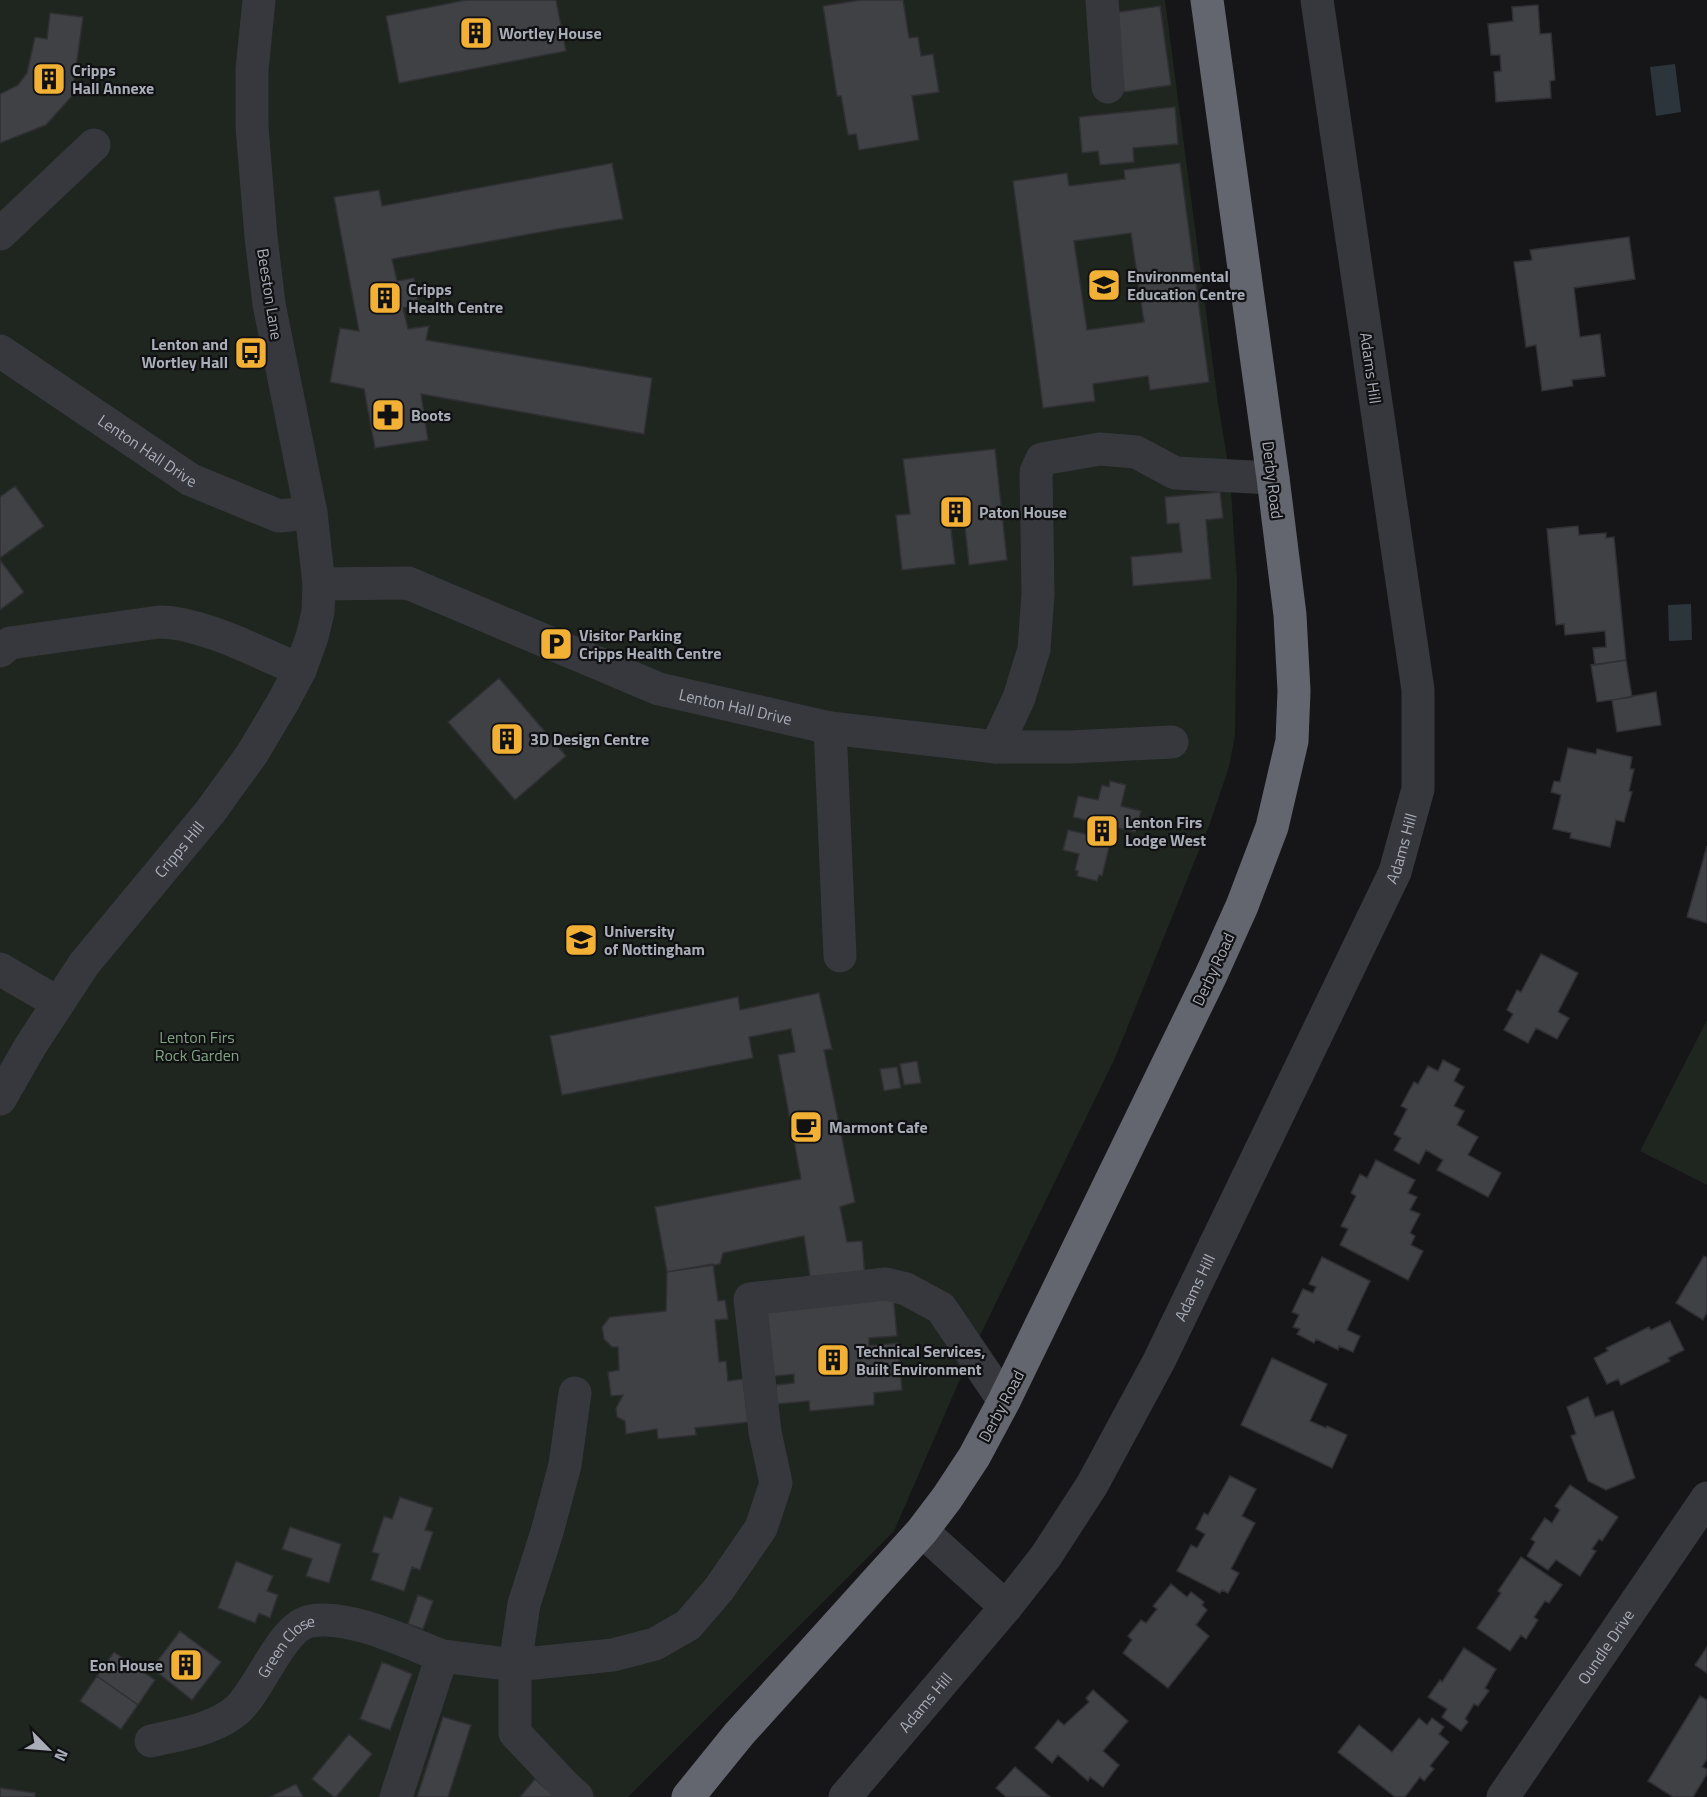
<svg xmlns="http://www.w3.org/2000/svg" width="1707" height="1797" font-family="'Titillium Web',sans-serif">
<style>
.green{fill:#1e261f}
.water{fill:#2c353c}
.building{fill:#404145;stroke:#303034;stroke-width:1.5;fill-rule:evenodd}
.lines{fill:none;stroke-linecap:round;stroke-linejoin:round}
.minor{stroke:#37383d;stroke-width:33}
.highway{stroke:#63666e;stroke-width:33}
.labels{text-anchor:middle;stroke-width:4.5;stroke-linejoin:round;paint-order:stroke}
.poi-label{font-size:16px;font-weight:bold;fill:#a8adb8;stroke:#111113;text-anchor:start}
.street-label{font-size:16px;fill:#a8adb8;stroke:#111113}
.park-label{font-size:16px;fill:#7fa381;stroke:#111113}
</style>
<rect width="100%" height="100%" fill="#161618"/>
<path class="green" d="M 0,0 L 1165,0 L 1218,403 L 1230,476 L 1237,580 L 1235,736 L 1229,767 L 1210,823 L 1115,1058 L 971,1354 L 894,1531 L 628,1797 L 0,1797 Z
M 1707,1020 L 1707,1185 L 1640,1151 Z"/>
<path class="water" d="M 1675,64 L 1681,112 L 1656,116 L 1650,67 Z
M 1691,604 L 1692,640 L 1669,641 L 1668,605 Z"/>
<path class="building" d="M 466,0 L 556,0 L 566,51 L 399,83 L 386,16 Z
M 861,0 L 903,0 L 909,38 L 918,37 L 921,56 L 933,54 L 939,92 L 912,96 L 919,140 L 859,150 L 856,134 L 848,135 L 841,96 L 837,96 L 823,6 Z
M 1538,5 L 1540,34 L 1551,33 L 1555,80 L 1550,81 L 1551,98 L 1496,102 L 1494,72 L 1501,71 L 1500,55 L 1491,55 L 1488,24 L 1513,21 L 1512,7 Z
M 1160,6 L 1171,85 L 1124,92 L 1113,13 Z
M 50,13 L 83,17 L 72,96 L 46,125 L 0,143 L 0,94 L 18,85 L 27,73 L 35,37 L 47,39 Z
M 1175,107 L 1178,144 L 1133,148 L 1134,162 L 1100,165 L 1098,151 L 1082,153 L 1079,117 Z
M 612,163 L 623,219 L 558,229 L 392,259 L 397,281 L 414,278 L 419,305 L 403,308 L 408,329 L 429,326 L 426,340 L 652,378 L 644,434 L 421,394 L 428,440 L 375,448 L 364,389 L 330,382 L 340,328 L 359,331 L 334,197 L 379,190 L 382,206 Z
M 1180,163 L 1209,382 L 1150,390 L 1148,376 L 1093,384 L 1095,401 L 1043,408 L 1013,181 L 1067,173 L 1069,186 L 1125,179 L 1124,170 ZM 1131,233 L 1144,322 L 1087,330 L 1074,241 Z
M 1629,237 L 1635,279 L 1574,288 L 1580,337 L 1600,334 L 1605,376 L 1572,380 L 1573,386 L 1542,391 L 1536,345 L 1526,347 L 1514,262 L 1532,260 L 1530,250 Z
M 995,449 L 1007,560 L 969,565 L 965,527 L 951,529 L 955,564 L 902,570 L 896,515 L 910,514 L 903,459 Z
M 15,486 L 44,526 L 0,558 L 0,497 Z
M 1220,492 L 1223,518 L 1206,520 L 1211,579 L 1133,586 L 1131,557 L 1182,552 L 1179,523 L 1167,524 L 1165,497 Z
M 1578,526 L 1579,535 L 1606,533 L 1606,538 L 1614,537 L 1626,660 L 1595,665 L 1593,648 L 1606,647 L 1605,631 L 1565,635 L 1564,624 L 1556,625 L 1547,529 Z
M 0,560 L 24,592 L 0,610 Z
M 1626,660 L 1632,697 L 1597,702 L 1591,665 Z
M 499,678 L 566,756 L 515,800 L 448,722 Z
M 1656,692 L 1661,725 L 1617,732 L 1612,700 Z
M 1568,748 L 1596,754 L 1597,749 L 1632,757 L 1630,769 L 1634,769 L 1629,791 L 1632,792 L 1624,822 L 1616,820 L 1610,847 L 1570,838 L 1571,833 L 1553,829 L 1561,795 L 1551,792 L 1554,781 L 1560,782 Z
M 1110,781 L 1126,785 L 1121,806 L 1141,811 L 1135,832 L 1114,827 L 1102,876 L 1099,875 L 1097,881 L 1077,876 L 1078,871 L 1075,870 L 1079,854 L 1063,850 L 1068,830 L 1090,835 L 1093,822 L 1073,817 L 1078,796 L 1098,800 L 1102,785 L 1109,787 Z
M 1707,846 L 1707,923 L 1687,917 Z
M 1541,954 L 1578,973 L 1558,1012 L 1569,1018 L 1557,1039 L 1536,1028 L 1528,1043 L 1504,1030 L 1513,1014 L 1507,1010 L 1517,990 L 1521,992 Z
M 819,993 L 832,1049 L 824,1050 L 855,1202 L 840,1207 L 847,1242 L 862,1241 L 865,1278 L 811,1283 L 804,1236 L 723,1253 L 720,1264 L 667,1272 L 655,1207 L 801,1179 L 778,1055 L 795,1052 L 791,1029 L 749,1037 L 753,1058 L 562,1095 L 550,1036 L 738,997 L 740,1010 Z
M 1443,1060 L 1460,1069 L 1454,1081 L 1464,1087 L 1454,1106 L 1464,1111 L 1457,1125 L 1478,1137 L 1468,1155 L 1501,1173 L 1488,1197 L 1437,1170 L 1443,1160 L 1426,1150 L 1419,1164 L 1394,1150 L 1401,1138 L 1394,1134 L 1407,1109 L 1401,1106 L 1414,1082 L 1418,1084 L 1428,1066 L 1438,1071 Z
M 917,1061 L 921,1083 L 904,1085 L 900,1064 Z
M 897,1067 L 901,1088 L 884,1091 L 880,1069 Z
M 1376,1160 L 1415,1180 L 1408,1193 L 1417,1197 L 1410,1210 L 1420,1214 L 1410,1233 L 1415,1236 L 1411,1245 L 1423,1251 L 1408,1280 L 1340,1245 L 1348,1229 L 1341,1226 L 1356,1196 L 1351,1193 L 1360,1174 L 1367,1178 Z
M 1704,1256 L 1707,1258 L 1707,1312 L 1703,1320 L 1676,1303 Z
M 1322,1257 L 1370,1281 L 1347,1330 L 1360,1336 L 1353,1352 L 1339,1346 L 1338,1350 L 1316,1339 L 1314,1343 L 1297,1334 L 1300,1329 L 1293,1327 L 1299,1315 L 1292,1312 L 1303,1289 L 1313,1293 L 1316,1287 L 1309,1284 Z
M 713,1264 L 718,1301 L 725,1300 L 728,1319 L 715,1320 L 719,1362 L 726,1361 L 728,1381 L 743,1379 L 748,1422 L 695,1428 L 696,1435 L 658,1439 L 657,1429 L 626,1434 L 625,1421 L 617,1417 L 616,1408 L 623,1395 L 611,1396 L 608,1372 L 619,1370 L 618,1347 L 612,1347 L 604,1339 L 602,1327 L 610,1317 L 666,1311 L 667,1272 Z
M 893,1293 L 897,1336 L 869,1338 L 869,1346 L 898,1343 L 902,1390 L 874,1393 L 874,1405 L 810,1411 L 809,1401 L 777,1404 L 776,1385 L 794,1383 L 794,1374 L 768,1377 L 761,1306 Z
M 1670,1321 L 1684,1350 L 1668,1358 L 1670,1361 L 1621,1385 L 1618,1379 L 1607,1384 L 1594,1358 L 1608,1351 L 1606,1348 L 1649,1327 L 1651,1330 Z
M 1272,1358 L 1327,1384 L 1310,1421 L 1326,1428 L 1327,1426 L 1347,1435 L 1332,1468 L 1241,1425 Z
M 1588,1397 L 1595,1417 L 1613,1411 L 1635,1478 L 1606,1490 L 1588,1481 L 1571,1436 L 1576,1434 L 1567,1407 Z
M 1230,1476 L 1256,1489 L 1242,1516 L 1255,1523 L 1231,1569 L 1239,1573 L 1228,1593 L 1222,1590 L 1220,1593 L 1177,1571 L 1191,1545 L 1197,1548 L 1205,1534 L 1196,1529 L 1204,1513 L 1208,1515 Z
M 1570,1485 L 1618,1517 L 1602,1541 L 1599,1539 L 1592,1549 L 1596,1551 L 1580,1576 L 1556,1560 L 1548,1570 L 1527,1556 L 1535,1542 L 1531,1539 L 1545,1518 L 1552,1523 L 1560,1510 L 1555,1506 Z
M 400,1497 L 433,1508 L 425,1530 L 433,1532 L 420,1570 L 412,1567 L 404,1591 L 371,1580 L 379,1554 L 372,1552 L 384,1516 L 392,1519 Z
M 290,1527 L 341,1544 L 329,1583 L 306,1576 L 312,1559 L 282,1549 Z
M 1521,1557 L 1562,1585 L 1549,1603 L 1545,1601 L 1534,1617 L 1538,1620 L 1526,1639 L 1521,1635 L 1510,1651 L 1477,1628 L 1501,1593 L 1498,1591 Z
M 236,1561 L 273,1576 L 267,1591 L 278,1595 L 270,1618 L 259,1613 L 255,1623 L 218,1608 Z
M 1171,1584 L 1187,1597 L 1191,1592 L 1204,1602 L 1202,1605 L 1207,1610 L 1196,1625 L 1209,1636 L 1168,1688 L 1123,1653 L 1132,1640 L 1128,1636 L 1141,1620 L 1146,1623 L 1157,1609 L 1153,1606 Z
M 418,1595 L 433,1601 L 423,1629 L 408,1624 Z
M 180,1631 L 221,1662 L 192,1700 L 152,1668 Z
M 1707,1647 L 1707,1673 L 1695,1665 Z
M 1464,1648 L 1496,1669 L 1485,1688 L 1489,1691 L 1478,1706 L 1474,1704 L 1465,1719 L 1468,1722 L 1461,1731 L 1442,1717 L 1447,1709 L 1428,1697 L 1440,1680 L 1442,1682 Z
M 114,1652 L 155,1680 L 138,1705 L 97,1676 Z
M 382,1662 L 412,1674 L 390,1730 L 360,1719 Z
M 97,1676 L 138,1705 L 121,1729 L 80,1701 Z
M 1093,1690 L 1128,1721 L 1103,1751 L 1119,1765 L 1103,1787 L 1090,1777 L 1088,1781 L 1058,1755 L 1052,1763 L 1035,1748 L 1058,1720 L 1064,1725 L 1089,1702 L 1086,1698 Z
M 1700,1696 L 1707,1700 L 1707,1759 L 1702,1767 L 1707,1769 L 1707,1774 L 1693,1797 L 1673,1797 L 1648,1781 Z
M 443,1717 L 471,1725 L 448,1797 L 417,1797 Z
M 1419,1718 L 1427,1725 L 1432,1718 L 1444,1727 L 1439,1734 L 1449,1742 L 1430,1766 L 1434,1769 L 1424,1781 L 1420,1777 L 1405,1797 L 1395,1797 L 1338,1752 L 1359,1725 L 1392,1752 Z
M 349,1734 L 372,1754 L 336,1797 L 334,1797 L 312,1779 Z
M 1015,1767 L 1050,1797 L 1006,1797 L 996,1788 Z
M 535,1779 L 555,1797 L 520,1797 Z
M 296,1784 L 303,1797 L 270,1797 Z
M 0,1788 L 35,1793 L 35,1797 L 0,1797 Z"/>
<g class="lines">
<g class="minor">
<path d="M 1102,0 L 1108,87"/>
<path d="M 0,234 L 94,145"/>
<path id="s1" d="M 0,351 L 191,480 L 279,516 L 311,513"/>
<path id="s2" d="M 319,584 L 408,583 L 659,689 L 830,728 L 996,747 L 1070,747 L 1172,742"/>
<path d="M 0,651 L 10,643 L 159,622 C 201,622 260,653 300,670"/>
<path d="M 830,728 L 840,956"/>
<path d="M 996,747 L 1019,698 L 1034,649 L 1038,594 L 1036,472 L 1042,459 L 1100,449 L 1136,452 L 1175,473 L 1273,478"/>
<path d="M 0,969 L 58,1003"/>
<path id="s3" d="M 0,1099 L 31,1045 L 84,964 L 210,812 L 252,754 L 283,702 L 300,670 L 312,637 L 318,612 L 319,584 L 311,513 L 269,304 L 261,237 L 252,127 L 252,70 L 259,0"/>
<path d="M 575,1393 L 565,1465 L 547,1532 L 524,1604 L 515,1665 L 515,1733 L 566,1787 L 577,1797"/>
<path d="M 922,1531 L 1006,1607"/>
<path id="s4" d="M 151,1741 C 180,1734 214,1730 237,1710 C 260,1690 282,1625 311,1621 C 349,1614 406,1642 442,1656"/>
<path d="M 396,1797 L 442,1656 L 515,1665 L 613,1655 L 655,1644 L 688,1625 L 719,1589 L 761,1528 L 776,1483 L 765,1432 L 750,1299 L 886,1284 L 906,1289 L 941,1308 L 1004,1401"/>
<path id="s5" d="M 845,1797 L 1006,1607 L 1046,1556 L 1092,1485 L 1159,1361 L 1395,872 L 1418,789 L 1418,690 L 1317,0"/>
<path id="s6" d="M 1503,1797 L 1707,1498"/>
</g>
<path class="highway" d="M 688,1797 L 739,1734 L 922,1531 L 947,1498 L 974,1457 L 1004,1401 L 1211,975 L 1242,906 L 1272,827 L 1292,741 L 1294,691 L 1290,615 L 1273,478 L 1207,0"/>
</g>
<defs>
<symbol id="building-square" viewBox="-11 -11 22 22"><rect x="-9" y="-9" width="18" height="18" rx="4" fill="#f2b134" stroke="#111113"/><path d="M-4-6H4V6H1V3H-1V6H-4ZM-2.5-4.3h1.7v1.8h-1.7ZM.8-4.3h1.7v1.8H.8ZM-2.5-1h1.7V.8h-1.7ZM.8-1h1.7V.8H.8Z" fill="#111"/></symbol>
<symbol id="school-square" viewBox="-11 -11 22 22"><rect x="-9" y="-9" width="18" height="18" rx="4" fill="#f2b134" stroke="#111113"/><path d="M0-5L7-2L0 1L-7-2ZM-4 1L0 2.5L4 1V4Q0 6-4 4Z" fill="#111"/></symbol>
<symbol id="bus-square" viewBox="-11 -11 22 22"><rect x="-9" y="-9" width="18" height="18" rx="4" fill="#f2b134" stroke="#111113"/><path d="M-5-6H5V4H4V6H2V4H-2V6H-4V4H-5ZM-3.5-4V0h7V-4ZM-3.5 1.2v1.5H-2V1.2ZM2 1.2v1.5H3.5V1.2Z" fill="#111"/></symbol>
<symbol id="pharmacy-square" viewBox="-11 -11 22 22"><rect x="-9" y="-9" width="18" height="18" rx="4" fill="#f2b134" stroke="#111113"/><path d="M-2-6h4v4h4v4h-4v4h-4v-4h-4v-4h4Z" fill="#111"/></symbol>
<symbol id="parking-square" viewBox="-11 -11 22 22"><rect x="-9" y="-9" width="18" height="18" rx="4" fill="#f2b134" stroke="#111113"/><path d="M-3.5-5.5H1a3.5 3.5 0 0 1 0 7H-1V5.5H-3.5ZM-1-3.4V-.6H.8a1.4 1.4 0 0 0 0-2.8Z" fill="#111"/></symbol>
<symbol id="university-square" viewBox="-11 -11 22 22"><rect x="-9" y="-9" width="18" height="18" rx="4" fill="#f2b134" stroke="#111113"/><path d="M0-5L7-2L0 1L-7-2ZM-4 1L0 2.5L4 1V4Q0 6-4 4Z" fill="#111"/></symbol>
<symbol id="cafe-square" viewBox="-11 -11 22 22"><rect x="-9" y="-9" width="18" height="18" rx="4" fill="#f2b134" stroke="#111113"/><path d="M-5.5-4.5H6V0H3Q3 3.5 0 3.5H-2.5Q-5.5 3.5-5.5 0ZM3-3.2v2h1.7v-2ZM-6 4.5H4V6H-6Z" fill="#111"/></symbol>
</defs>
<g fill-rule="evenodd">
<use href="#building-square" x="457" y="14" width="38" height="38"/>
<use href="#building-square" x="30" y="60" width="38" height="38"/>
<use href="#school-square" x="1085" y="266" width="38" height="38"/>
<use href="#building-square" x="366" y="279" width="38" height="38"/>
<use href="#bus-square" x="232" y="334" width="38" height="38"/>
<use href="#pharmacy-square" x="369" y="396" width="38" height="38"/>
<use href="#building-square" x="937" y="493" width="38" height="38"/>
<use href="#parking-square" x="537" y="625" width="38" height="38"/>
<use href="#building-square" x="488" y="720" width="38" height="38"/>
<use href="#building-square" x="1083" y="812" width="38" height="38"/>
<use href="#university-square" x="562" y="921" width="38" height="38"/>
<use href="#cafe-square" x="787" y="1108" width="38" height="38"/>
<use href="#building-square" x="814" y="1341" width="38" height="38"/>
<use href="#building-square" x="167" y="1646" width="38" height="38"/>
</g>
<g class="labels">
<g class="poi-label">
<text x="499" y="39">Wortley House</text>
<text x="72" y="76">Cripps<tspan x="72" dy="18">Hall Annexe</tspan></text>
<text x="1127" y="282">Environmental<tspan x="1127" dy="18">Education Centre</tspan></text>
<text x="408" y="295">Cripps<tspan x="408" dy="18">Health Centre</tspan></text>
<text x="228" y="350" text-anchor="end">Lenton and<tspan x="228" dy="18">Wortley Hall</tspan></text>
<text x="411" y="421">Boots</text>
<text x="979" y="518">Paton House</text>
<text x="579" y="641">Visitor Parking<tspan x="579" dy="18">Cripps Health Centre</tspan></text>
<text x="530" y="745">3D Design Centre</text>
<text x="1125" y="828">Lenton Firs<tspan x="1125" dy="18">Lodge West</tspan></text>
<text x="604" y="937">University<tspan x="604" dy="18">of Nottingham</tspan></text>
<text x="829" y="1133">Marmont Cafe</text>
<text x="856" y="1357">Technical Services,<tspan x="856" dy="18">Built Environment</tspan></text>
<text x="163" y="1671" text-anchor="end">Eon House</text>
</g>
<g class="street-label">
<text transform="translate(270 294) rotate(81)" y="6">Beeston Lane</text>
<text transform="translate(1371 368) rotate(82)" y="6">Adams Hill</text>
<text dy="6" stroke="none"><textPath href="#s1" startOffset="178">Lenton Hall Drive</textPath></text>
<text transform="translate(1273 480) rotate(83)" y="6">Derby Road</text>
<text dy="6" stroke="none"><textPath href="#s2" startOffset="440">Lenton Hall Drive</textPath></text>
<text dy="6" stroke="none"><textPath href="#s5" startOffset="1107">Adams Hill</textPath></text>
<text dy="6" stroke="none"><textPath href="#s3" startOffset="308">Cripps Hill</textPath></text>
<text transform="translate(1213 969) rotate(-65)" y="6">Derby Road</text>
<text dy="6" stroke="none"><textPath href="#s5" startOffset="621">Adams Hill</textPath></text>
<text transform="translate(1001 1406) rotate(-62)" y="6">Derby Road</text>
<text dy="6" stroke="none"><textPath href="#s6" startOffset="182">Oundle Drive</textPath></text>
<text dy="6" stroke="none"><textPath href="#s4" startOffset="174">Green Close</textPath></text>
<text dy="6" stroke="none"><textPath href="#s5" startOffset="124">Adams Hill</textPath></text>
</g>
<g class="park-label">
<text x="197" y="1043">Lenton Firs<tspan x="197" dy="18">Rock Garden</tspan></text>
</g>
</g>
<g transform="translate(48 1749) rotate(115)" stroke="#111113" stroke-width="4.5" paint-order="stroke">
<path d="M0-4.5L10 22L0 15L-10 22Z" fill="#a8adb8"/>
<text y="-9" font-size="16" font-weight="bold" text-anchor="middle" fill="#a8adb8">N</text>
</g>
</svg>
